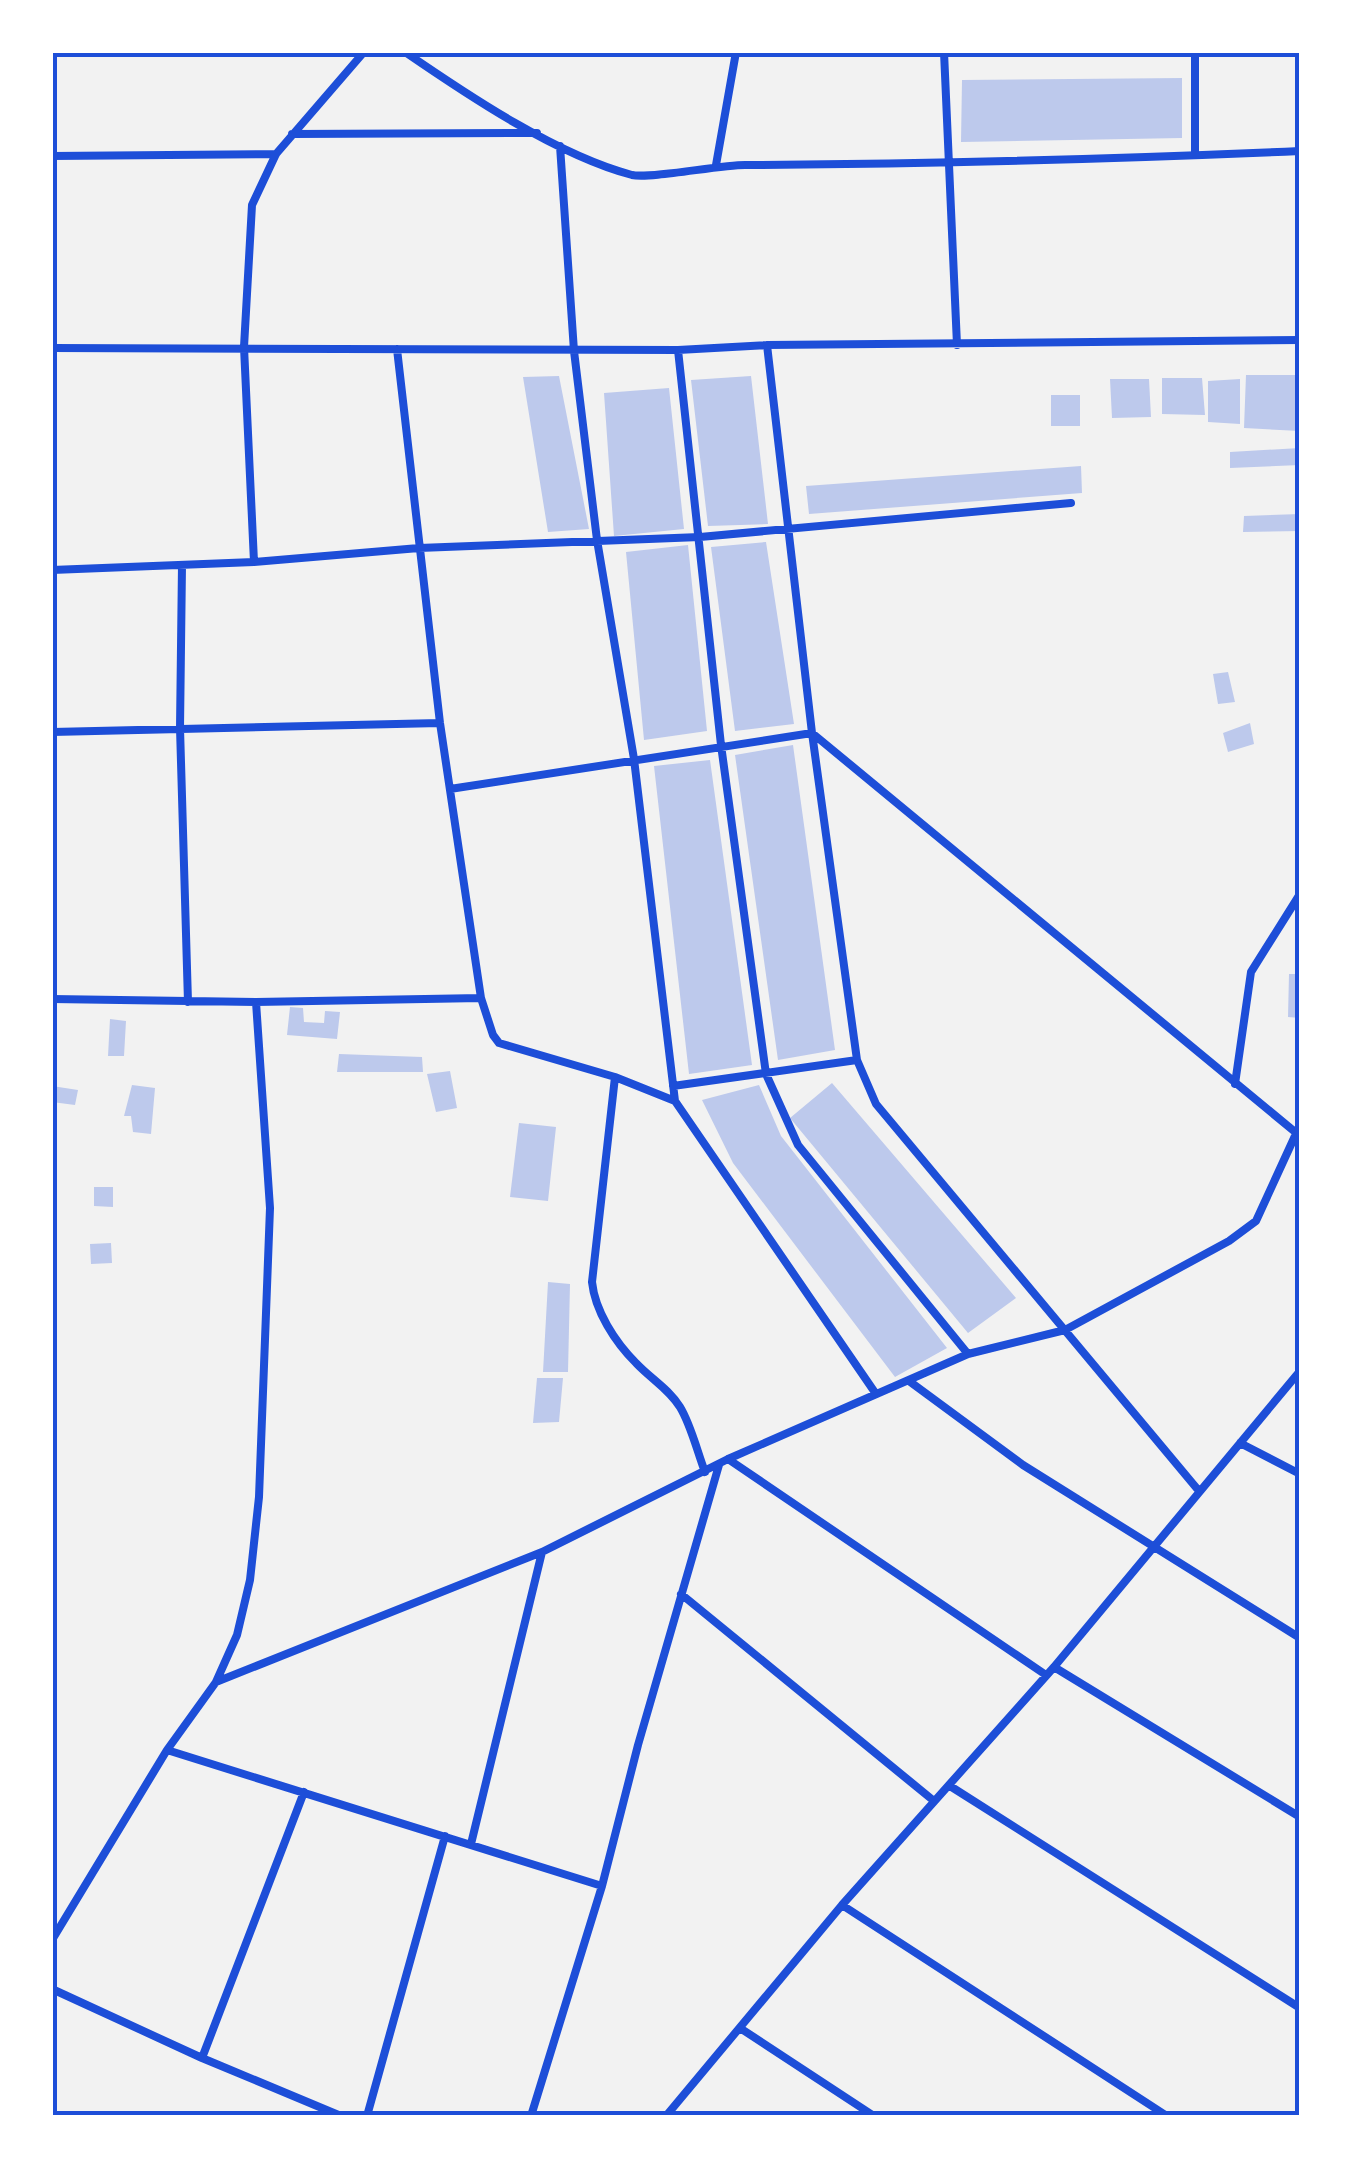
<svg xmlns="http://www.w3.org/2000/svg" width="1352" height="2168" font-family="'Sofia Sans Condensed',sans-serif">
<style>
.building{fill:#bdc9ec}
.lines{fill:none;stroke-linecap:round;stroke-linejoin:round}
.minor{stroke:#1d4ed8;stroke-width:8}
.neatline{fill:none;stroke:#1d4ed8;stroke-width:4}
</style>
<rect width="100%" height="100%" fill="#f2f2f2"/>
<path class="building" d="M 967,52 L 1184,52 L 1184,57 L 967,57 Z
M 1182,78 L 1182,138 L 961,142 L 962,80 Z
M 1246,375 L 1300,375 L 1300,431 L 1244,428 Z
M 559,376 L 589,529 L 548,532 L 523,377 Z
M 751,376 L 768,524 L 708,526 L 691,380 Z
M 1162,378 L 1202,378 L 1205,415 L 1162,414 Z
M 1110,379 L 1149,379 L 1151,417 L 1112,418 Z
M 1240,379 L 1240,424 L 1208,422 L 1208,381 Z
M 669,388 L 684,529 L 614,536 L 604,393 Z
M 1051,395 L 1080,395 L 1080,426 L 1051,426 Z
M 1300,448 L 1300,465 L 1230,468 L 1230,452 Z
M 1081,466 L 1082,493 L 809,514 L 806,486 Z
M 1300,514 L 1300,531 L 1243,532 L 1244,516 Z
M 766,542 L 794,724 L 735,731 L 711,547 Z
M 688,545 L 707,731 L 644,740 L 626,552 Z
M 1228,672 L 1235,702 L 1218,704 L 1213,674 Z
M 1250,723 L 1254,744 L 1228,752 L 1223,733 Z
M 793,745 L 835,1050 L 778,1060 L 735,755 Z
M 710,760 L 752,1065 L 689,1074 L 654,766 Z
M 1289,974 L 1300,974 L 1300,1018 L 1288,1017 Z
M 290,1007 L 303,1008 L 304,1022 L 324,1023 L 325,1011 L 340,1012 L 337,1039 L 287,1035 Z
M 110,1019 L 126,1021 L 124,1056 L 108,1056 Z
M 339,1054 L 422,1057 L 423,1072 L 337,1072 Z
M 450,1071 L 457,1108 L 436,1112 L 427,1074 Z
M 832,1083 L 1016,1298 L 968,1333 L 790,1118 Z
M 132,1085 L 155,1088 L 151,1134 L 133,1132 L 131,1116 L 124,1116 Z
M 759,1085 L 781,1136 L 947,1348 L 895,1377 L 733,1163 L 702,1100 Z
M 52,1086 L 78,1090 L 75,1105 L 52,1102 Z
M 519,1123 L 556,1127 L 548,1201 L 510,1197 Z
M 94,1187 L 113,1187 L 113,1207 L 94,1206 Z
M 111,1243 L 112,1263 L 91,1264 L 90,1244 Z
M 548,1282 L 570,1284 L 568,1372 L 543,1372 Z
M 537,1378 L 563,1378 L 559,1422 L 533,1423 Z"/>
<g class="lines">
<path class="minor" d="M 405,52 C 469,96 557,155 632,175 C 650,179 719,165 745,165 C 930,164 1115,159 1300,151
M 944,52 L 957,345
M 1195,52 L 1195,155
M 292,134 L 537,133
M 560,146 L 574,351 L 597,540 L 634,759 L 675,1101 L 876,1394
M 52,156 L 276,154
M 716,165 L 736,52
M 767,345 L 812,733 L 857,1060 L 876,1104 L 1199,1491
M 52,348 L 678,350 L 767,345 L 1300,340
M 397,349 L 440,723 L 481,998
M 678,350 L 721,745 L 766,1074 L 798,1145 L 968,1354
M 254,562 L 244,347 L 252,205 L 276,154 L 364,52
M 182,565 L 180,728 L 188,1002
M 52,570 L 254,562 L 419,548 L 700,537 L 1071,503
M 52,732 L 440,723
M 450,789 L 812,733 L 1300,1136
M 52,999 L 256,1002 L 481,998 L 493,1035 L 499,1043 L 615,1077 L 675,1101
M 615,1077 L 592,1282 C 595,1311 615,1342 636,1363 C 651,1379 668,1388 680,1407 C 691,1425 697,1451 705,1472
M 1235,1084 L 1251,972 L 1300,894
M 673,1086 L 857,1060
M 909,1381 L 1023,1465 L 1300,1638
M 1240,1443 L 1300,1474
M 728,1459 L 1046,1675
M 681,1594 L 934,1801
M 1054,1667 L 1300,1817
M 216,1682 L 237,1635 L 250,1580 L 259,1497 L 270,1208 L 256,1002
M 167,1750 L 602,1886
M 950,1786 L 1300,2008
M 471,1844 L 542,1552
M 842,1905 L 1167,2116
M 52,1940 L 167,1750 L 216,1682 L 542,1552 L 728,1459 L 968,1354 L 1065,1330 L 1229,1241 L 1256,1221 L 1300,1125
M 52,1989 L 202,2058 L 341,2116
M 740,2028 L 874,2116
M 202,2058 L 304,1792
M 367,2116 L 445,1836
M 531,2116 L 602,1886 L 638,1745 L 719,1465
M 666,2116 L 842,1905 L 1054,1667 L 1300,1371"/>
</g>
<rect width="1352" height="2168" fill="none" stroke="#ffffff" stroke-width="110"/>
<rect x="55" y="55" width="1242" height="2058" class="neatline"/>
</svg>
